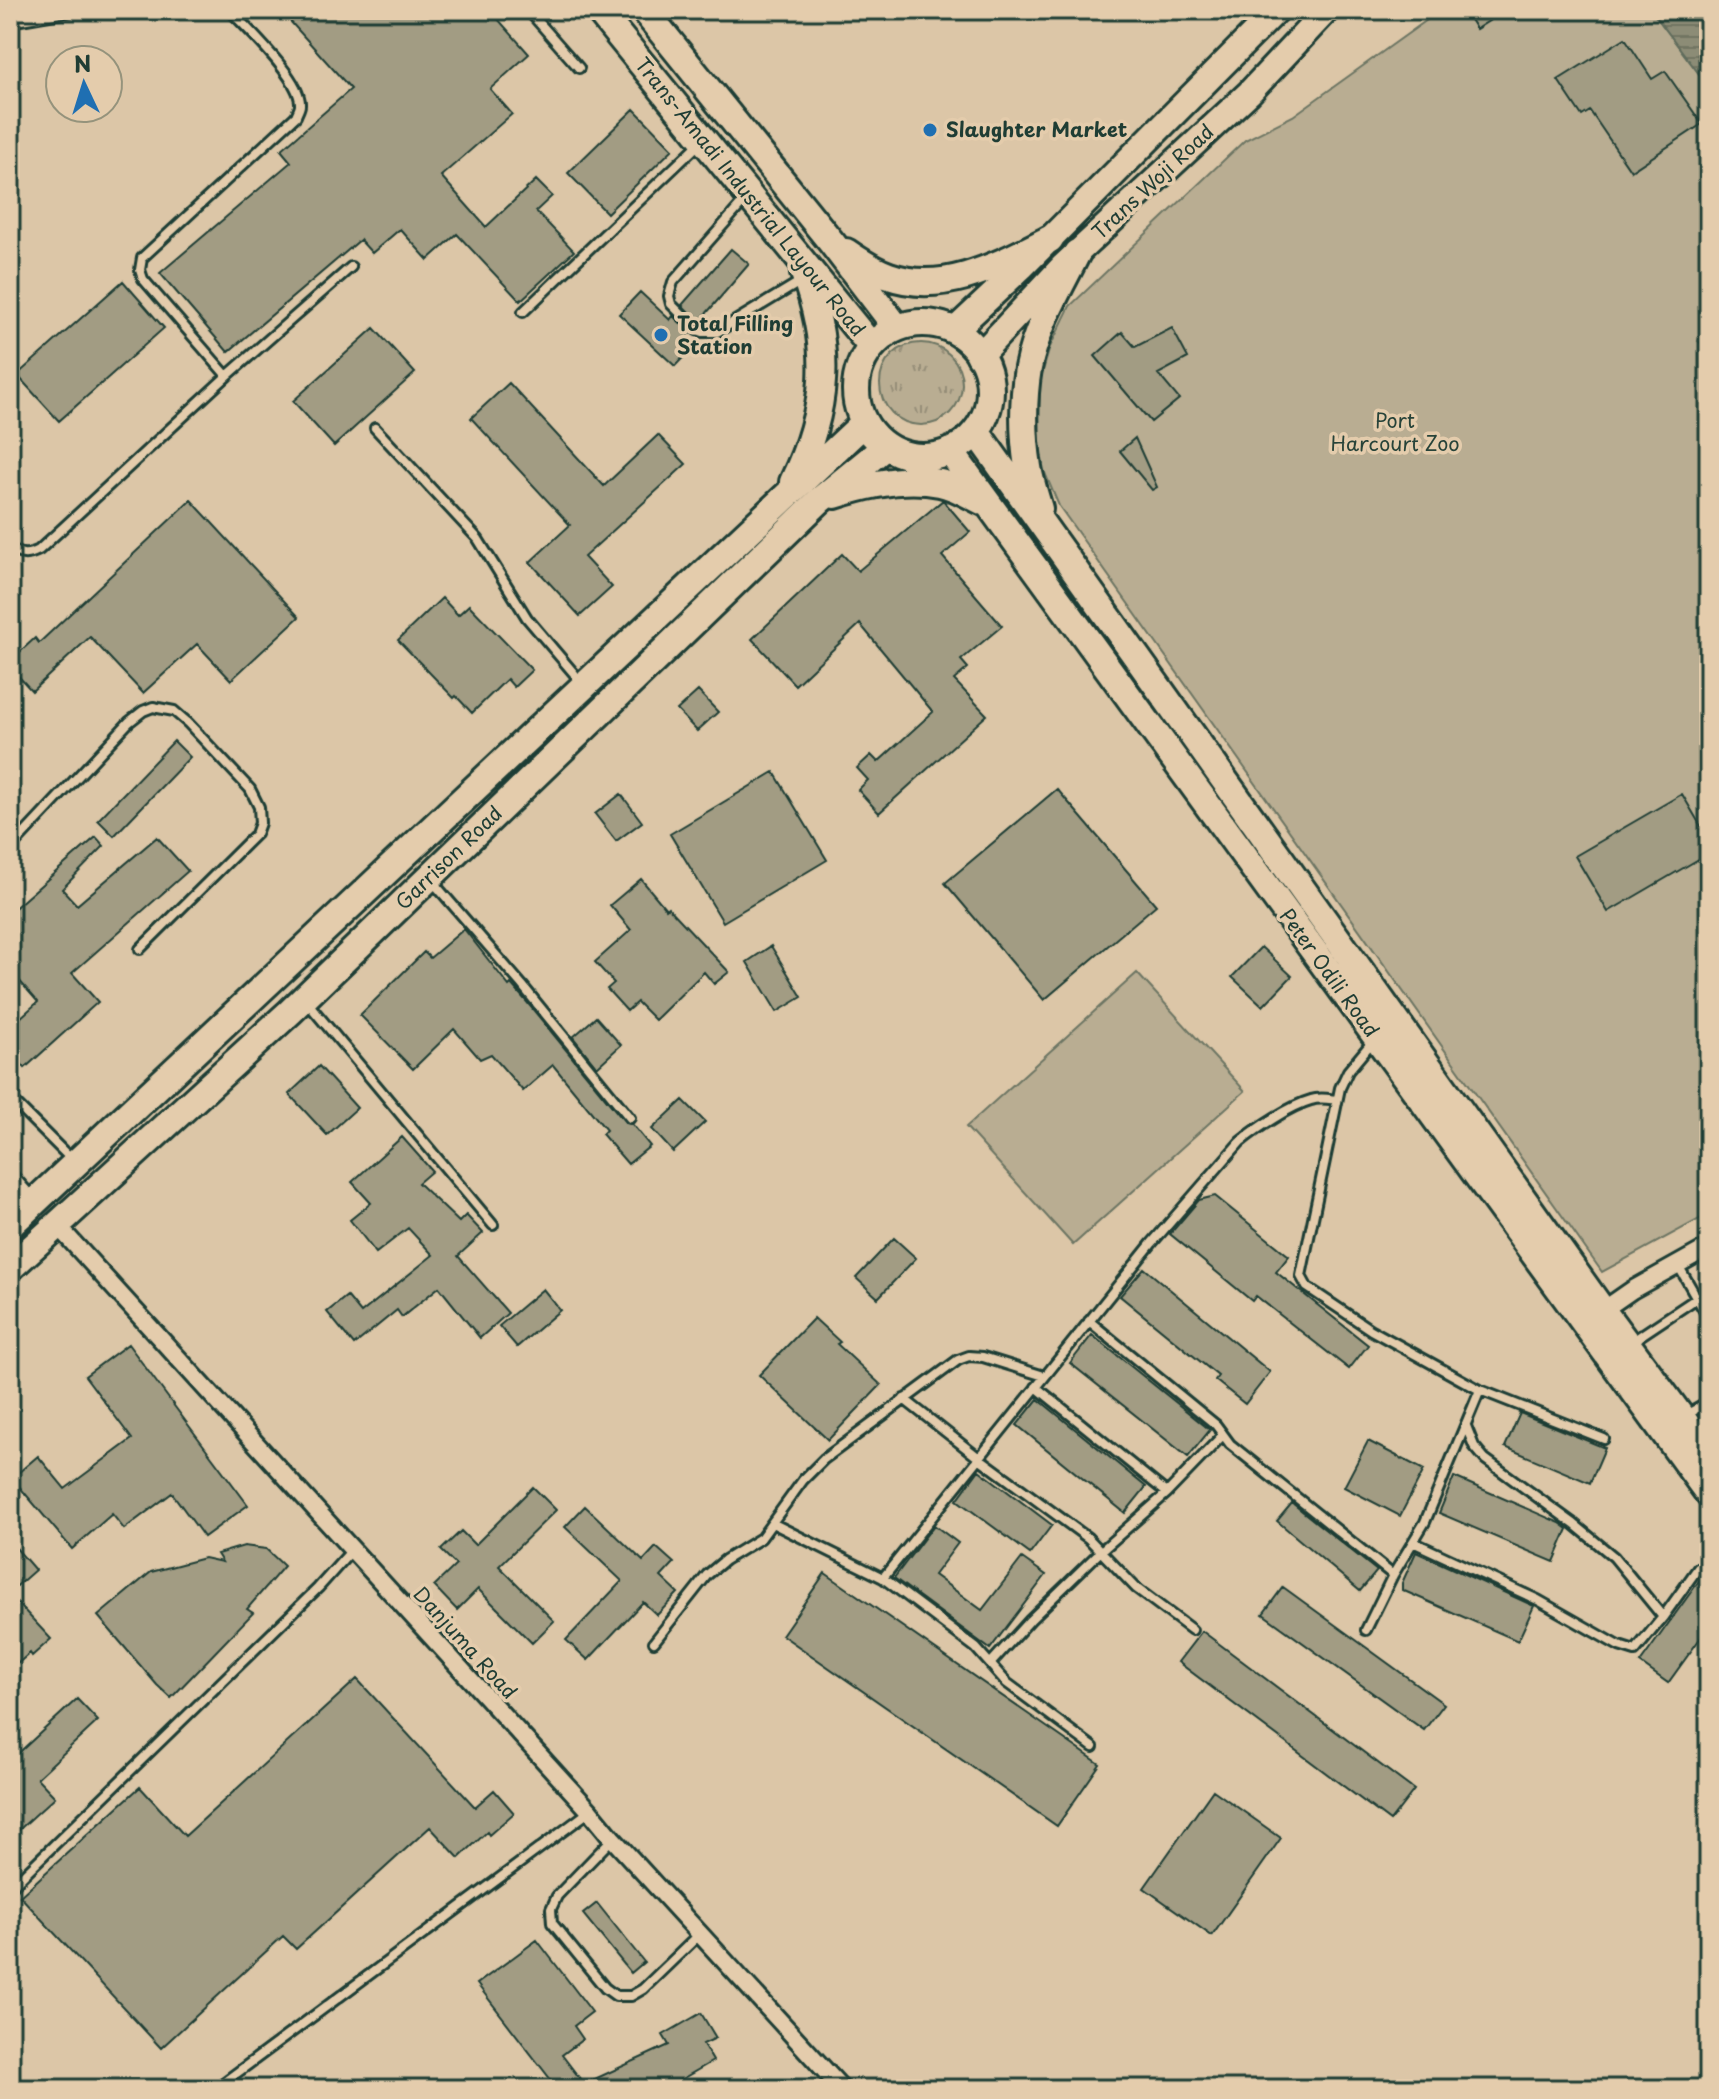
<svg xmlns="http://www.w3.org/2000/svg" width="1719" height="2099" font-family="'Playpen Sans',sans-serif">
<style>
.grass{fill:url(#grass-tufts);stroke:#6c7563;stroke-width:2}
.park{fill:#b9ad92;stroke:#6c7563;stroke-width:2}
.water{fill:url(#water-rules);stroke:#606c5c;stroke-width:2}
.building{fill:#a29c83;stroke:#1f3d34;stroke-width:2}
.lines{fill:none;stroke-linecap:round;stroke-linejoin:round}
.service-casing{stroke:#1f3d34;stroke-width:14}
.minor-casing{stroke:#1f3d34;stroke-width:22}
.secondary-casing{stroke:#1f3d34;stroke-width:30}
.primary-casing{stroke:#1f3d34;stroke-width:32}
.service{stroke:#e4ccac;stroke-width:8}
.minor{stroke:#e4ccac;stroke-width:16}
.secondary{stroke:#e4ccac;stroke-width:24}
.primary{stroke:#e4ccac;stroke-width:26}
.poi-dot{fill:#1f6fb2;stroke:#e4ccac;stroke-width:3}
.labels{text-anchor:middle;stroke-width:7;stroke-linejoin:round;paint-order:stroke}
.poi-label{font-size:20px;font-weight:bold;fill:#1f3d34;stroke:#e4ccac;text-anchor:start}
.street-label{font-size:20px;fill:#1f3d34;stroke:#e4ccac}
.park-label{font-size:20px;fill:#274339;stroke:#e4ccac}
</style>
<defs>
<pattern id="grass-tufts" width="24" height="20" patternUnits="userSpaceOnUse" patternTransform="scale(2)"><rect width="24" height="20" fill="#b9ad92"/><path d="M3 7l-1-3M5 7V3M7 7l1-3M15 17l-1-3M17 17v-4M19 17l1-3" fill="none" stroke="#968e78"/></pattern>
<pattern id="water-rules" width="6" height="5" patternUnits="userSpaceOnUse" patternTransform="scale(2)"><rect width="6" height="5" fill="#8c8c76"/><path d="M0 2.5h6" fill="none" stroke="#727462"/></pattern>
</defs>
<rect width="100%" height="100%" fill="#dcc6a7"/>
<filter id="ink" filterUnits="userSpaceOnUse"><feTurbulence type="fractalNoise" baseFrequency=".0125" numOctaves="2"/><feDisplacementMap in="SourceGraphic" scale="16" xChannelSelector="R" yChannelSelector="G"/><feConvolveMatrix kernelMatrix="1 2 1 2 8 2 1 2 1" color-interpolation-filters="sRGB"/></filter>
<g filter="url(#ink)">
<path class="grass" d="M880 384a41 41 0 1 1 82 0a41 41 0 1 1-82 0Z"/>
<path class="park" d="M 1441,10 L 1651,10 L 1709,87 L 1709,175 L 1702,181 L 1709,195 L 1709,319 L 1698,341 L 1709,350 L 1709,1214 L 1602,1272 L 1059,506 L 1039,459 L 1040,381 L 1050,347 L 1070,306 L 1245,140 L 1293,116 Z
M 1137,973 L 1245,1091 L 1073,1245 L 966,1127 Z"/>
<path class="water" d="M 1651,10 L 1709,10 L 1709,87 Z"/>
<path class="building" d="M 280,10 L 490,10 L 529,54 L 490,89 L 512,114 L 441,176 L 486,227 L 536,180 L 552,196 L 536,211 L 574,251 L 520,301 L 457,234 L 428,260 L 400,229 L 372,253 L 360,240 L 228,352 L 160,273 L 291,162 L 281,150 L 351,89 Z
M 1464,10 L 1506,10 L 1476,29 Z
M 1625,38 L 1652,79 L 1665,71 L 1702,124 L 1631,171 L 1590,111 L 1582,116 L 1558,80 Z
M 634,109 L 673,149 L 607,213 L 568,173 Z
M 731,249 L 749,264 L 699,322 L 682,305 Z
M 123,281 L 164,328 L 59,421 L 17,375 Z
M 640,292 L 670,320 L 673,316 L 690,332 L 686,336 L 695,345 L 675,366 L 619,314 Z
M 374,328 L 415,373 L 334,446 L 293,401 Z
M 1172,328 L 1188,358 L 1158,374 L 1179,399 L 1151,422 L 1095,356 L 1122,332 L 1135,347 Z
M 509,383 L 604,486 L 658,435 L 686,464 L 584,557 L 612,587 L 580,616 L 530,562 L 570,525 L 471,418 Z
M 1135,438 L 1157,487 L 1152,490 L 1120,451 Z
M 191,500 L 299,617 L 231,680 L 197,644 L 143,693 L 90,637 L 32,691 L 10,667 L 10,661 L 35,638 L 39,643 Z
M 943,500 L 970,532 L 942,556 L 1002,626 L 961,660 L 968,668 L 954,680 L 987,715 L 879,813 L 858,790 L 868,780 L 857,768 L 871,755 L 878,762 L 933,712 L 860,624 L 795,685 L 752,639 L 842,554 L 858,571 Z
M 442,598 L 458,615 L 469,605 L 532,670 L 514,687 L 507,679 L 472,713 L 456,696 L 454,698 L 398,640 Z
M 698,691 L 718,712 L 697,731 L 677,710 Z
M 174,741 L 190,757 L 114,836 L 98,820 Z
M 774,772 L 827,860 L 723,922 L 670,834 Z
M 1057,789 L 1156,905 L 1044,1000 L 945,883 Z
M 621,794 L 642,822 L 616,841 L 595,814 Z
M 1682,794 L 1709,840 L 1709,853 L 1608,912 L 1575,856 Z
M 96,837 L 104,846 L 62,889 L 77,905 L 157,837 L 188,871 L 72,973 L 98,1002 L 25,1068 L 10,1052 L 10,1027 L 38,1002 L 10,970 L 10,912 Z
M 641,879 L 666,909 L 668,907 L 729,972 L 714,984 L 704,972 L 655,1020 L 637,1002 L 627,1011 L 607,989 L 614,983 L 595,962 L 631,930 L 610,905 Z
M 464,929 L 509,986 L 511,984 L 526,1001 L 625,1122 L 632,1124 L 650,1146 L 628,1164 L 602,1134 L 606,1130 L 553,1065 L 523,1091 L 491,1054 L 480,1059 L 454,1029 L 413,1069 L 360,1015 L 424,952 L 430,958 Z
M 771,946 L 802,997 L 777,1012 L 747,962 Z
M 1261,947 L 1292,976 L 1263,1006 L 1232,977 Z
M 596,1017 L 621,1045 L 597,1067 L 573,1037 Z
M 319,1066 L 357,1108 L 327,1135 L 289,1094 Z
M 683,1100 L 705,1122 L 673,1152 L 652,1129 Z
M 402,1137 L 432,1171 L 418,1183 L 459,1222 L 466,1215 L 483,1233 L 458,1256 L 508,1313 L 480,1338 L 439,1287 L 402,1317 L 397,1310 L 354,1345 L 327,1312 L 347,1296 L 361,1313 L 433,1255 L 408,1228 L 376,1253 L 350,1220 L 371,1203 L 352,1182 Z
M 1215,1196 L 1289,1256 L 1276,1272 L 1368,1345 L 1349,1369 L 1256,1296 L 1252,1301 L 1170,1234 L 1199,1200 Z
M 894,1238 L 916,1258 L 878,1298 L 856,1278 Z
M 1144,1268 L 1270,1372 L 1245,1404 L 1215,1380 L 1218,1376 L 1120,1296 Z
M 543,1289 L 560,1310 L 517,1347 L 499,1326 Z
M 814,1318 L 840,1342 L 837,1344 L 881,1385 L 828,1440 L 759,1375 Z
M 1092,1335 L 1210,1430 L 1188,1457 L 1070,1363 Z
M 128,1344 L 248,1505 L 204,1537 L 172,1493 L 124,1529 L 112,1514 L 72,1549 L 12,1478 L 38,1456 L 65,1489 L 132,1439 L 85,1376 Z
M 1038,1399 L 1146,1487 L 1125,1513 L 1017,1425 Z
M 1520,1413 L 1605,1448 L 1590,1483 L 1505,1447 Z
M 1368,1441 L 1424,1470 L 1400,1516 L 1344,1487 Z
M 979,1470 L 1052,1525 L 1030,1554 L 957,1500 Z
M 1454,1477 L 1560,1523 L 1568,1529 L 1554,1562 L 1439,1513 Z
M 533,1487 L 556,1510 L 499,1566 L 554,1621 L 532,1643 L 478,1589 L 457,1610 L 434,1586 L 456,1565 L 441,1550 L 461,1531 L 475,1545 Z
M 1292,1503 L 1377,1571 L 1360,1591 L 1277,1521 Z
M 585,1506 L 643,1561 L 656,1547 L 674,1563 L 661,1577 L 678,1593 L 657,1615 L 643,1602 L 588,1660 L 566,1640 L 622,1581 L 565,1527 Z
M 934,1525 L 958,1543 L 934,1575 L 982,1610 L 1022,1558 L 1046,1575 L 990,1649 L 894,1578 Z
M 10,1541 L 35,1570 L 10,1592 Z
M 244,1546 L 266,1549 L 284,1566 L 247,1609 L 253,1613 L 171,1698 L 157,1685 L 98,1616 L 151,1572 L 204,1558 L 222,1562 L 217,1554 Z
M 1416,1552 L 1534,1606 L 1518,1641 L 1402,1590 L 1402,1583 Z
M 1709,1567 L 1709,1626 L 1668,1683 L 1640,1663 Z
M 825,1573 L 1100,1764 L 1057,1826 L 782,1635 Z
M 1283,1587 L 1444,1704 L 1424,1730 L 1263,1614 Z
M 10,1595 L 51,1639 L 32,1656 L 30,1653 L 10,1670 Z
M 1202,1631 L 1414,1790 L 1390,1821 L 1178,1662 Z
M 357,1679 L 475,1807 L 494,1790 L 514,1813 L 489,1835 L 487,1832 L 459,1858 L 430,1827 L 296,1949 L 283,1936 L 161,2048 L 20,1896 L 140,1787 L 185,1836 Z
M 77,1699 L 98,1721 L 37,1778 L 55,1797 L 10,1838 L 10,1761 Z
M 1213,1790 L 1281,1838 L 1212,1936 L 1144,1888 Z
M 597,1903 L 644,1962 L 631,1973 L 583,1914 Z
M 537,1940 L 592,2012 L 574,2026 L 583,2039 L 562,2055 L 584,2084 L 669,2045 L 663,2035 L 701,2013 L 716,2038 L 703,2044 L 713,2061 L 668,2087 L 666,2083 L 653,2089 L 558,2089 L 477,1984 Z"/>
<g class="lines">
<defs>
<path id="service" d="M 528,10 L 579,68
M 10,25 L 15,21 L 78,10
M 746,199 L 673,282 L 669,296 L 671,304 L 697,330 L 703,332 L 717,332 L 803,280
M 523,312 L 702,141
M 227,376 L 143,279 L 140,270 L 142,258 L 296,116 C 297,113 300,108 300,105 C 302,80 247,29 230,10
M 375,428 L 478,539 L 527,618 L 583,684
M 10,547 C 20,556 27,556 39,550 L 227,376 L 351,267
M 10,849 L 129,722 L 143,711 L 153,707 L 174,711 L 188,723 L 250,789 L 259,807 L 260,823 L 256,834 L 140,949
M 432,881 L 522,985 L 630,1118
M 307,1002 L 493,1225
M 1373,1041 L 1348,1071 L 1340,1088 L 1301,1276 L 1307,1287 L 1371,1330 L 1480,1390 L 1604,1439
M 10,1098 L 73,1161
M 1678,1265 L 1709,1319
M 1089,1321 L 1216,1425 L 1230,1444 L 1393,1575
M 1631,1342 L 1697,1298
M 1036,1387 L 1167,1493
M 904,1399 L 979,1458 L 1088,1538 L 1136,1588 L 1192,1630
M 1686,1415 L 1709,1402
M 1466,1426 L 1474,1446 L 1485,1459 L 1574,1524 L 1614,1557 L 1663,1617
M 772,1523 L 883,1578 L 976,1648 L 1007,1683 L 1093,1747
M 1413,1542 L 1538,1600 L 1619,1646 L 1635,1651 L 1663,1617 L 1698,1568
M 883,1578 L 1152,1243 L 1240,1142 C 1257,1128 1290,1106 1311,1100 C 1320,1097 1328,1099 1337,1100
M 1366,1630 L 1393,1575 L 1425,1522 L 1480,1390
M 654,1642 L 707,1575 L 725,1560 L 761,1538 L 803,1480 L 824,1459 L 958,1360 L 969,1356 L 983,1357 L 1044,1376
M 990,1664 L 1030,1620 L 1101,1551 L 1167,1493 L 1222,1436
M 612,1839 L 557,1896 L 551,1909 L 552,1923 L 605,1988 L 616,1996 L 631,1996 L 643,1989 L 700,1934
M 10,1888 L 318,1588 L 353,1549
M 215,2089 L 590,1811"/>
<path id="minor" d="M 10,1178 L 33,1204
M 57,1225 L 590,1811 L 613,1839 L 842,2089
M 1596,1315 L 1632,1290 L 1709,1247"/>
<path id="secondary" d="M 956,329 L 1022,267 L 1277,10
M 979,356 L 1063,266 L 1249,93 L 1327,10"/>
<path id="primary" d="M 598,10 L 871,346
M 644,10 L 832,243 L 897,328
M 846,252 C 859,261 874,271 889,276 C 945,296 1002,263 1050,239
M856 390a67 67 0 1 1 134 0a67 67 0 1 1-134 0Z
M 977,433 L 1602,1310 L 1709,1455
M 950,451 L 1709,1494
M 793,482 C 828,410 832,349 804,273
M 835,495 C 868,484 905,476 940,483 C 956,486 971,496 986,503
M 1039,509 C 1035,495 1030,481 1028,467 C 1023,435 1023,399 1028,368 C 1036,327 1059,289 1077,253
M 10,1225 L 863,424
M 10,1268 L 290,1012 L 820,500 L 886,446"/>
</defs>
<use href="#service" class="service-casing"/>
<use href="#minor" class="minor-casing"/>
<use href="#secondary" class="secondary-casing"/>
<use href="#primary" class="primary-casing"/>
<use href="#service" class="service"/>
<use href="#minor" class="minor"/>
<use href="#secondary" class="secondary"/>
<use href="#primary" class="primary"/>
</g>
</g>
<g class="poi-dot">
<circle cx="930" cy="130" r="8"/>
<circle cx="661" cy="335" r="8"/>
</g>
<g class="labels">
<g class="poi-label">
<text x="946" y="137">Slaughter Market</text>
<text x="677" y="331">Total Filling<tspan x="677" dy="23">Station</tspan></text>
</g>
<g class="street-label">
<text transform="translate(1153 182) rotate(-43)" y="7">Trans Woji Road</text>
<text transform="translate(750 197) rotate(51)" y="7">Trans-Amadi Industrial Layour Road</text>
<text transform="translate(449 858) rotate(-44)" y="7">Garrison Road</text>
<text transform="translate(1329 973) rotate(54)" y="7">Peter Odili Road</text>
<text transform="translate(465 1643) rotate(48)" y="7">Danjuma Road</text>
</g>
<g class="park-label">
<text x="1395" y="428">Port<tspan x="1395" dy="23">Harcourt Zoo</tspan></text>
</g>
</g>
<rect width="1719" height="2099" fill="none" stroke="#e4ccac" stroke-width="40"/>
<rect x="20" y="20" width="1679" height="2059" fill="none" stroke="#1f3d34" stroke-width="3" filter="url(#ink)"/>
<g transform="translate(84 84) rotate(356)"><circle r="38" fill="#e4ccac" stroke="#95937c" stroke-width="2"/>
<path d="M0-6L14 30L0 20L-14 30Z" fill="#1f6fb2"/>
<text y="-12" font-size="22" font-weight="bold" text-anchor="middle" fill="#1f3d34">N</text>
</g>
</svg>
